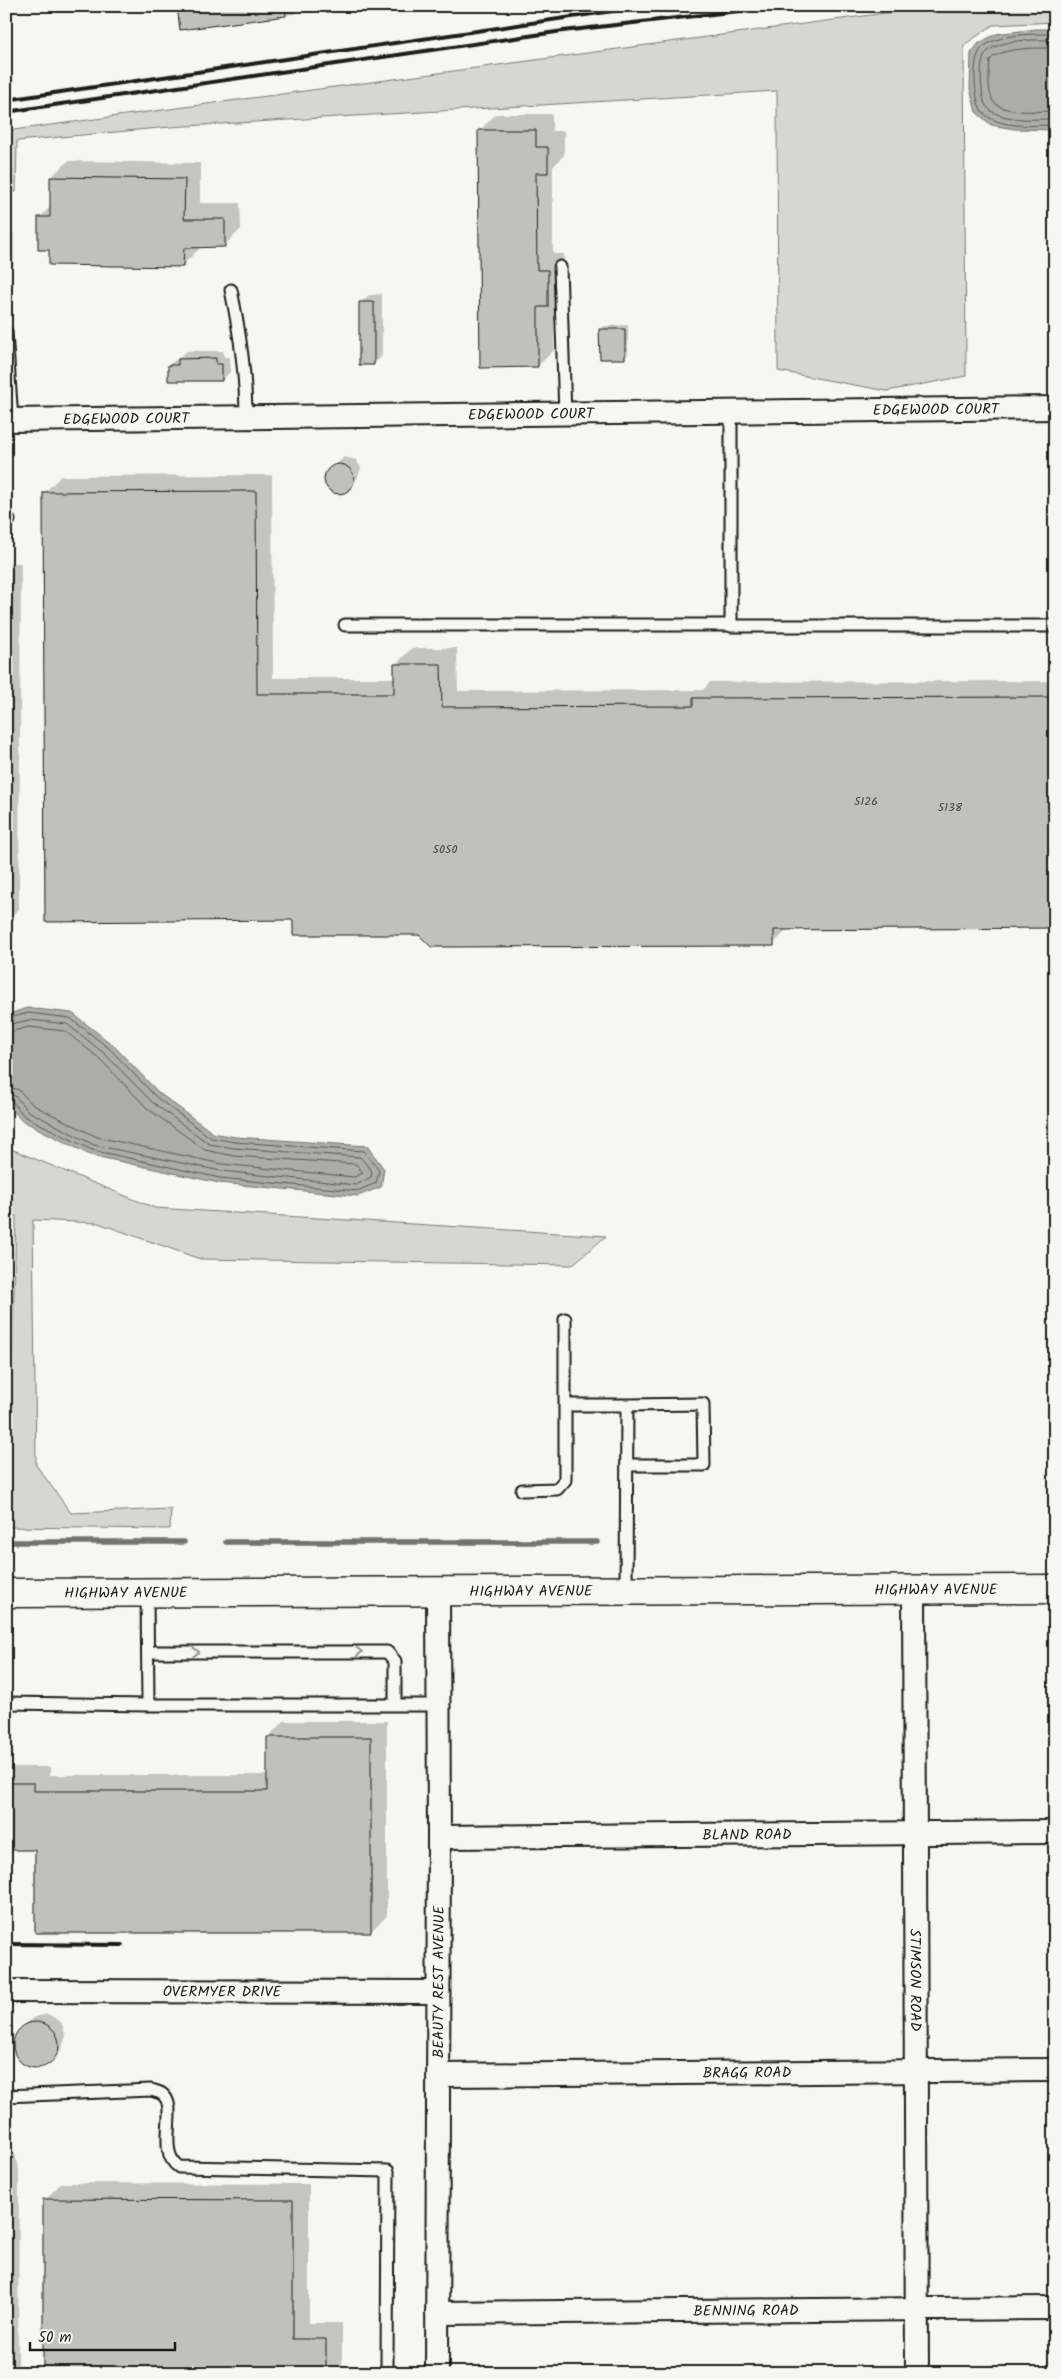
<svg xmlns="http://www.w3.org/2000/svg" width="1061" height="2379" font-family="Kalam,sans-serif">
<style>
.green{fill:#d6d6d2;stroke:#797977}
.water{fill:#acaca9;stroke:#727271}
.shadow{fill:#0003}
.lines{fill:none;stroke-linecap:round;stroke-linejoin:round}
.shore{stroke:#565654;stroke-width:1}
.stream{stroke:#727271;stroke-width:5.5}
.building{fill:#c0c0bd;stroke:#1c1c1c}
.service-casing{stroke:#1c1c1c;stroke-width:15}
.minor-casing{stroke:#1c1c1c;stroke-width:26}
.tertiary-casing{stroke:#1c1c1c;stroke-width:31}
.service{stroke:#f6f6f2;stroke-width:11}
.minor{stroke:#f6f6f2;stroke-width:22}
.tertiary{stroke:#f6f6f2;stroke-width:28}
.rail{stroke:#1c1c1c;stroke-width:4}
.oneway{stroke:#949492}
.labels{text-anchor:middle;stroke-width:4;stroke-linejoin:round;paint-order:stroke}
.number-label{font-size:12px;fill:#454544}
.street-label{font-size:15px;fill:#1c1c1c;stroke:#f6f6f2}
</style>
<rect width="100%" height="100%" fill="#f6f6f2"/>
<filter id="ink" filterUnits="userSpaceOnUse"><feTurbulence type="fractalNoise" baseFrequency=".02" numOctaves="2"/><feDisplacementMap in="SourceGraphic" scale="10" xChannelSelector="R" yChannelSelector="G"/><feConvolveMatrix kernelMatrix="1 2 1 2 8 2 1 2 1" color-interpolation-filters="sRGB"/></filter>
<g filter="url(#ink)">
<path class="green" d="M 938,6 L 1055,6 L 1055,22 L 993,25 L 964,45 L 966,376 L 887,391 L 778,371 L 777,91 L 170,127 L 17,141 L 16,192 L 6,192 L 6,131 Z
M 6,1147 L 155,1208 L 606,1236 L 572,1265 L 200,1259 L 98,1223 L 33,1220 L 36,1465 L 71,1513 L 171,1509 L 170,1529 L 8,1527 L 16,1216 L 6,1210 Z"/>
<path class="water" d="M 1036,29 L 1055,29 L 1055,130 L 1014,129 L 991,125 L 976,112 L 970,89 L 971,53 L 979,43 L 996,34 Z
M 27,1008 L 72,1013 L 113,1045 L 159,1093 L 213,1133 L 235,1137 L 367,1146 L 384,1169 L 381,1187 L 358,1196 L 219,1183 L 90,1155 L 21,1120 L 6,1102 L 6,1015 Z"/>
<path class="shadow" d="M 179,6 L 302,6 L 294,14 L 182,29 Z
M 496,114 L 552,114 L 552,131 L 564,131 L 564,155 L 553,167 L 553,254 L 564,254 L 564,289 L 554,300 L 554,350 L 538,366 L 479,131 Z
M 68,161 L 200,163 L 200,203 L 240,203 L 241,229 L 224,246 L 199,246 L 199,249 L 183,265 L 50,249 L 40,217 L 51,206 L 51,177 Z
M 6,233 L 14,233 L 14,264 L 6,272 Z
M 382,294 L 382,356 L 374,364 L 360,303 L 369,295 Z
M 628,325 L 628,354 L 625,358 L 601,330 L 604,326 Z
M 187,351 L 223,351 L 224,357 L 230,357 L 230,372 L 222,380 L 169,365 Z
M 344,457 L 356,460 L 361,468 L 356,481 L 348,490 L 339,493 L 330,490 L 325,482 L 326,474 Z
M 272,475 L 273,678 L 395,678 L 395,665 L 412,648 L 457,648 L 458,691 L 703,690 L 710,682 L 1055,681 L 1055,927 L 789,928 L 773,944 L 420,933 L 294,919 L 44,493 L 61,476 Z
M 6,563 L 21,563 L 19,909 L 6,922 Z
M 6,1215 L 10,1215 L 9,1419 L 6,1421 Z
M 284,1721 L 387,1721 L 387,1916 L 370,1932 L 36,1848 L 6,1848 L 6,1767 L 50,1767 L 50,1775 L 268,1775 L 268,1737 Z
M 48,2014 L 61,2022 L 66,2036 L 61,2050 L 41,2066 L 34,2066 L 21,2061 L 14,2049 L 14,2043 L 19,2030 L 34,2017 Z
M 6,2124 L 19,2169 L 18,2373 L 6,2373 Z
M 61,2183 L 309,2184 L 309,2323 L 342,2323 L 342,2373 L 44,2373 L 45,2200 Z"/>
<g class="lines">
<path class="shore" d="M 1055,34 C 1032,34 1004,33 984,46 C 971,55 974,94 980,108 C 981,112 989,118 994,120 C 1012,128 1035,125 1055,125
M 1055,40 C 1035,40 1003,38 987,52 C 978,59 981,95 985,104 C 987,108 993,113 997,114 C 1014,121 1036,119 1055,119
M 1055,48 C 1038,48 1001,47 990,60 C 989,73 987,87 992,99 C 998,115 1041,111 1055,111
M 6,1019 L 28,1013 L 70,1018 L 110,1049 L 156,1097 L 211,1138 L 235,1142 L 364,1151 L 379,1171 L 376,1183 L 357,1191 L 220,1178 L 92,1150 L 24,1116 L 12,1101 L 6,1100
M 6,1025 L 29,1020 L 67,1024 L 105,1054 L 152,1102 L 209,1144 L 234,1148 L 360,1157 L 372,1171 L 371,1177 L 356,1185 L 221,1171 L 94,1145 L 28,1111 L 15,1096 L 6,1093
M 6,1033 L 29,1027 L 65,1031 L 100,1059 L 147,1108 L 205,1150 L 234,1156 L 356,1164 L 363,1173 L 354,1177 L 222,1164 L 97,1137 L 33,1105 L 19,1090 L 6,1086"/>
<path class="stream" d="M 6,1542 L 184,1542
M 226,1542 L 597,1542"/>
</g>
<path class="building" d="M 177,6 L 285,6 L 286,16 L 180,30 Z
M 478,130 L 536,130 L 536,147 L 548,147 L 548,173 L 536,173 L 537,270 L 548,270 L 548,307 L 538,307 L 538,367 L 480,368 Z
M 50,177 L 185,179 L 184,219 L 225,219 L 225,247 L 184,248 L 183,267 L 49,265 L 49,250 L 38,250 L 38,217 L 50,217 Z
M 359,302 L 374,302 L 374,365 L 359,365 Z
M 599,329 L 625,329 L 625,359 L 600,359 Z
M 216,358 L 216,364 L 222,364 L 222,381 L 168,381 L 168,365 L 178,365 L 178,359 Z
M324 479a15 15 0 1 1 30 0a15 15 0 1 1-30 0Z
M 256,491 L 257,694 L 394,694 L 394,664 L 441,664 L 442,707 L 693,706 L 693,698 L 1055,697 L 1055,928 L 774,930 L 774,946 L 431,947 L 419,935 L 293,935 L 293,920 L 45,922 L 43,492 Z
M 267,1737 L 371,1737 L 371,1933 L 35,1933 L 35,1850 L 6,1850 L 6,1783 L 34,1783 L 34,1791 L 267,1791 Z
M13 2045a23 23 0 1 1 46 0a23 23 0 1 1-46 0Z
M 43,2199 L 293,2200 L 293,2339 L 326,2339 L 326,2373 L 43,2373 Z"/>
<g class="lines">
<defs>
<path id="service" d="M 560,267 L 565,415
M 231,290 C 240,333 246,374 246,418
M 6,332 L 12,420
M 731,413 L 731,626 L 1055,626
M 6,520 L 9,520
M 345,625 L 731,625
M 565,1319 L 565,1405 L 627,1405
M 522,1490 L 557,1489 L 565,1480 L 565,1405
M 626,1592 L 627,1405 L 703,1404 L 704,1465 L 627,1465
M 148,1652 L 387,1652 L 395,1661 L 395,1705
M 6,1703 L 148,1705 L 147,1592
M 148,1705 L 439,1705
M 6,2096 L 151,2090 C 154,2091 159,2092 162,2094 C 180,2106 155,2151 179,2167 L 388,2171 L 387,2373"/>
<g id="minor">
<path id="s1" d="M 6,420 L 1055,408"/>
<path id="s2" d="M 914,1589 L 917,2373"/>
<path id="s3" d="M 439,1837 L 1055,1832"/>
<path id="s4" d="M 6,1991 L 438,1992"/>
<path id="s5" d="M 439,2075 L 1055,2070"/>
<path id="s6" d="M 437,2313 L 1055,2308"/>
<path id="s7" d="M 437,2373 L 439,1837 L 438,1591"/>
</g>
<g id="tertiary">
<path id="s8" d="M 6,1593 L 1055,1589"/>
</g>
</defs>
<use href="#service" class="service-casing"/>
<use href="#minor" class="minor-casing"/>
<use href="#tertiary" class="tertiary-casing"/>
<use href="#service" class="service"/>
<use href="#minor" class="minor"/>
<use href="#tertiary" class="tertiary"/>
<path class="rail" d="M 6,100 L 647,6
M 6,112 L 563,31 L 782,6
M 6,1944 L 122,1945"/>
</g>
<defs><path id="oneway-chevron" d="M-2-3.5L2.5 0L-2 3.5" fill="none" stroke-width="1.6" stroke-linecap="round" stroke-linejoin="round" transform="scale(1.25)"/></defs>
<g class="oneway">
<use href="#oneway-chevron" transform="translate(196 1652)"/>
<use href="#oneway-chevron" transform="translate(359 1652)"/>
</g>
</g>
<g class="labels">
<g class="number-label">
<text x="866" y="805">5126</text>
<text x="950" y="811">5138</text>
<text x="445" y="853">5050</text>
</g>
<g class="street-label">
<text dy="5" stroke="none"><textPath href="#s1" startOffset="930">EDGEWOOD COURT</textPath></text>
<text dy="5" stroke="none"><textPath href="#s1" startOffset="525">EDGEWOOD COURT</textPath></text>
<text dy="5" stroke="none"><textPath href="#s1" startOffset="120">EDGEWOOD COURT</textPath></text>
<text dy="5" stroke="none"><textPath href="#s8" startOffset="930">HIGHWAY AVENUE</textPath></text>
<text dy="5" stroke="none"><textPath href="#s8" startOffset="525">HIGHWAY AVENUE</textPath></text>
<text dy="5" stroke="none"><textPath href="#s8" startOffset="120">HIGHWAY AVENUE</textPath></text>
<text dy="5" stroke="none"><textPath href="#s3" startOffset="308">BLAND ROAD</textPath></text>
<text dy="5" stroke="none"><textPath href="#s2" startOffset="391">STIMSON ROAD</textPath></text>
<text dy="5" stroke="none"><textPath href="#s7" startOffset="391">BEAUTY REST AVENUE</textPath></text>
<text dy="5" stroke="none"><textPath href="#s4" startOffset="216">OVERMYER DRIVE</textPath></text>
<text dy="5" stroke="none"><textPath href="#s5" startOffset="308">BRAGG ROAD</textPath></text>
<text dy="5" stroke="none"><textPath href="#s6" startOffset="309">BENNING ROAD</textPath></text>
</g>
</g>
<rect width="1061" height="2379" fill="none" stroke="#f6f6f2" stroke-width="25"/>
<rect x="12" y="12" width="1036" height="2354" fill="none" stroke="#1c1c1c" stroke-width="2" filter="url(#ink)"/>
<path d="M30 2342v8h145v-8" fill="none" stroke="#1c1c1c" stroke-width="2.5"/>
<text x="38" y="2342" font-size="15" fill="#1c1c1c" stroke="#f6f6f2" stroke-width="4" paint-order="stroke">50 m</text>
</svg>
